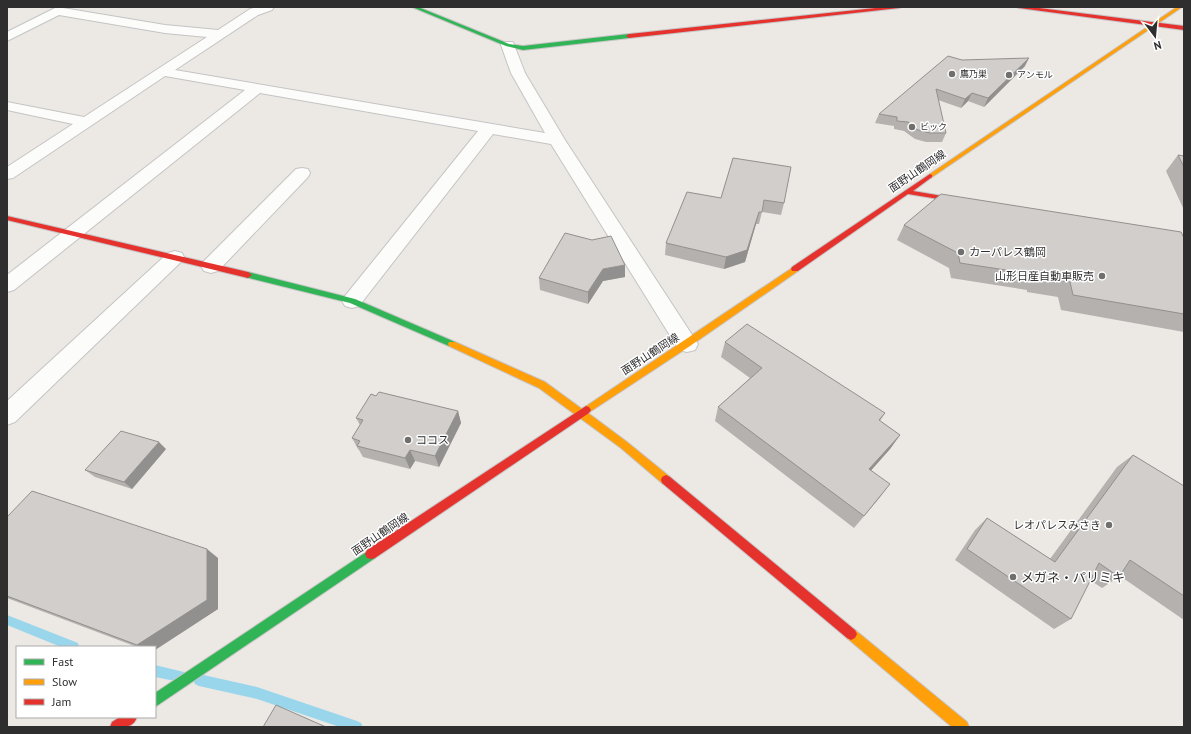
<svg xmlns="http://www.w3.org/2000/svg" width="1191" height="734" font-family="'PT Sans','Noto Sans JP',sans-serif">
<style>
.lines{fill:none;stroke-linecap:round;stroke-linejoin:round}
.stream{fill:#99d6ec;fill-rule:evenodd}
.street-casing{stroke:#c5c4c5;stroke-width:2}
.fast-casing{stroke:#c5c4c5;stroke-width:2}
.slow-casing{stroke:#c5c4c5;stroke-width:2}
.jam-casing{stroke:#c5c4c5;stroke-width:2}
.street{fill:#fcfcfb;fill-rule:evenodd}
.fast{fill:#30b455;fill-rule:evenodd}
.slow{fill:#ff9f0a;fill-rule:evenodd}
.jam{fill:#e5322d;fill-rule:evenodd}
.wall{fill:#b4b1af}
.shaded-wall{fill:#92908e}
.building{fill:#d1cecb;stroke:#92908e}
.poi-dot{fill:#706f6e;stroke:#fff;stroke-width:1.5}
.labels{text-anchor:middle;stroke-width:3;stroke-linejoin:round;paint-order:stroke}
.far-poi-label{font-size:9px;fill:#2e2e2e;stroke:#fff;text-anchor:start}
.street-label{font-size:11px;fill:#2e2e2e;stroke:#fff}
.poi-label{font-size:11px;fill:#2e2e2e;stroke:#fff;text-anchor:start}
.near-poi-label{font-size:13px;fill:#2e2e2e;stroke:#fff;text-anchor:start}
</style>
<rect width="100%" height="100%" fill="#ece8e4"/>
<g class="lines">
<path class="stream" d="M 7,615 L 78,643 L 79,647 L 61,647 L 7,625 Z
M 155,665 L 184,672 L 186,676 L 184,680 L 180,682 L 155,677 Z
M 199,674 L 257,687 L 357,721 L 361,723 L 363,727 L 340,727 L 257,699 L 199,686 L 195,684 L 193,680 L 195,676 Z"/>
<defs>
<path id="street" d="M 57,7 L 165,25 L 218,30 L 250,9 L 257,7 L 274,7 L 272,10 L 258,15 L 175,70 L 545,133 L 511,73 L 501,45 L 503,42 L 513,42 L 525,73 L 565,140 L 698,344 L 695,350 L 687,352 L 679,350 L 551,144 L 493,134 L 359,306 L 352,308 L 345,306 L 342,301 L 345,296 L 478,131 L 260,93 L 14,290 L 7,292 L 7,275 L 245,90 L 165,76 L 13,178 L 7,179 L 7,167 L 73,124 L 7,110 L 7,102 L 84,117 L 207,37 L 165,33 L 59,15 L 7,41 L 7,32 Z
M 302,168 L 308,169 L 310,173 L 308,177 L 218,271 L 211,273 L 204,271 L 201,266 L 204,261 L 296,169 Z
M 175,251 L 182,253 L 184,257 L 182,261 L 15,422 L 7,425 L 7,401 L 168,253 Z"/>
<path id="fast" d="M 412,7 L 418,7 L 509,44 L 523,46 L 629,34 L 632,36 L 629,38 L 523,50 L 506,46 Z
M 248,272 L 355,299 L 455,342 L 456,344 L 455,346 L 449,346 L 350,303 L 245,277 L 244,275 Z
M 371,549 L 375,550 L 377,554 L 375,558 L 155,707 L 155,693 Z"/>
<path id="slow" d="M 1177,7 L 1182,7 L 932,177 L 930,178 L 927,176 Z
M 795,266 L 798,267 L 799,269 L 798,271 L 690,346 L 588,413 L 627,442 L 670,477 L 671,480 L 670,483 L 666,485 L 662,483 L 621,448 L 539,388 L 449,346 L 448,344 L 449,342 L 455,342 L 545,382 L 582,409 Z
M 851,628 L 855,630 L 967,722 L 969,727 L 952,727 L 847,638 L 845,634 L 847,630 Z"/>
<path id="jam" d="M 885,7 L 901,7 L 899,8 L 629,38 L 626,36 L 629,34 Z
M 1017,7 L 1031,7 L 1184,26 L 1184,30 L 1019,8 Z
M 930,174 L 932,175 L 932,177 L 913,191 L 966,200 L 969,200 L 969,204 L 908,194 L 798,271 L 792,271 L 791,269 L 792,267 Z
M 7,216 L 248,272 L 252,275 L 248,278 L 7,220 Z
M 586,406 L 589,407 L 591,410 L 589,413 L 375,558 L 371,559 L 367,558 L 365,554 L 367,550 Z
M 666,475 L 670,477 L 855,630 L 857,634 L 855,638 L 851,640 L 847,638 L 662,483 L 661,480 L 662,477 Z
M 120,717 L 137,717 C 133,729 122,727 110,727 L 112,722 Z"/>
</defs>
<use href="#street" class="street-casing"/>
<use href="#fast" class="fast-casing"/>
<use href="#slow" class="slow-casing"/>
<use href="#jam" class="jam-casing"/>
<use href="#street" class="street"/>
<use href="#fast" class="fast"/>
<use href="#slow" class="slow"/>
<use href="#jam" class="jam"/>
</g>
<path class="wall" d="M 962,60 L 1025,66 L 984,107 L 968,101 L 961,108 L 938,100 L 946,133 L 942,142 L 926,142 L 915,139 L 904,131 L 894,129 L 894,126 L 875,123 L 879,114 Z
M 1178,155 L 1184,156 L 1184,210 L 1166,171 Z
M 733,158 L 784,203 L 781,215 L 762,212 L 759,224 L 756,224 L 745,262 L 724,269 L 665,255 L 666,243 L 721,198 Z
M 904,225 L 1184,238 L 1184,332 L 1061,310 L 1058,297 L 1027,292 L 1027,290 L 951,278 L 949,268 L 897,240 Z
M 625,277 L 603,281 L 588,304 L 540,290 L 539,278 Z
M 725,342 L 885,413 L 880,421 L 900,435 L 890,449 L 871,470 L 880,497 L 854,528 L 715,421 L 718,407 L 750,378 L 721,357 Z
M 458,411 L 461,423 L 439,467 L 415,461 L 410,469 L 363,457 L 359,450 L 358,449 L 352,438 L 360,425 L 356,418 Z
M 166,449 L 132,489 L 95,477 L 85,470 Z
M 1133,455 L 1183,486 L 1184,485 L 1184,620 L 1120,576 L 1119,577 L 1102,588 L 1090,580 L 1071,619 L 1054,629 L 955,560 L 975,530 L 987,518 L 1050,559 L 1117,467 Z
M 7,517 L 218,558 L 218,609 L 155,650 L 155,647 L 137,647 L 7,598 Z"/>
<path class="shaded-wall" d="M 1029,58 L 1025,66 L 984,107 L 988,98 Z
M 972,93 L 968,101 L 961,108 L 965,99 Z
M 759,212 L 756,224 L 745,262 L 724,269 L 726,257 Z
M 625,265 L 625,277 L 603,281 L 588,304 L 588,292 L 603,269 Z
M 458,411 L 461,423 L 439,467 L 435,456 Z
M 900,435 L 890,449 L 860,483 L 869,469 Z
M 159,442 L 166,449 L 132,489 L 124,482 Z
M 410,450 L 415,461 L 410,469 L 405,458 Z
M 890,484 L 880,497 L 854,528 L 864,516 Z
M 207,549 L 218,558 L 218,609 L 155,650 L 155,647 L 141,647 L 137,645 Z"/>
<path class="building" d="M 948,56 L 962,60 L 1029,58 L 988,98 L 972,93 L 965,99 L 936,89 L 946,133 L 930,133 L 918,130 L 908,122 L 897,121 L 897,117 L 879,114 Z
M 1178,155 L 1184,156 L 1184,167 Z
M 733,158 L 791,167 L 784,203 L 764,200 L 762,212 L 759,212 L 747,250 L 726,257 L 666,243 L 687,192 L 721,198 Z
M 941,194 L 1181,232 L 1184,238 L 1184,314 L 1073,295 L 1070,282 L 1038,277 L 1038,275 L 960,263 L 958,253 L 904,225 Z
M 565,233 L 592,240 L 611,236 L 625,265 L 603,269 L 588,292 L 539,278 Z
M 747,324 L 885,413 L 879,420 L 900,435 L 869,469 L 890,484 L 864,516 L 718,407 L 762,368 L 725,342 Z
M 379,392 L 458,411 L 435,456 L 410,450 L 405,458 L 357,446 L 360,441 L 352,438 L 363,420 L 356,418 L 371,394 L 376,396 Z
M 121,431 L 159,442 L 124,482 L 85,470 Z
M 1133,455 L 1184,486 L 1184,596 L 1130,560 L 1119,577 L 1099,563 L 1071,619 L 967,549 L 987,518 L 1055,562 Z
M 32,491 L 207,549 L 207,600 L 137,645 L 7,596 L 7,517 Z
M 276,705 L 326,727 L 263,727 Z"/>
<g class="poi-dot">
<circle cx="952" cy="74" r="4"/>
<circle cx="1009" cy="75" r="4"/>
<circle cx="912" cy="127" r="4"/>
<circle cx="961" cy="252" r="4"/>
<circle cx="1102" cy="276" r="4"/>
<circle cx="408" cy="440" r="4"/>
<circle cx="1109" cy="525" r="4"/>
<circle cx="1013" cy="577" r="4"/>
</g>
<g class="labels">
<g class="far-poi-label">
<text x="960" y="77">鷹乃巣</text>
<text x="1017" y="78">アンモル</text>
<text x="920" y="130">ビック</text>
</g>
<g class="street-label">
<text transform="translate(917 171) rotate(-34)" y="4">面野山鶴岡線</text>
<text transform="translate(650 354) rotate(-33)" y="4">面野山鶴岡線</text>
<text transform="translate(380 534) rotate(-34)" y="4">面野山鶴岡線</text>
</g>
<g class="poi-label">
<text x="969" y="256">カーパレス鶴岡</text>
<text x="1094" y="280" text-anchor="end">山形日産自動車販売</text>
<text x="416" y="444">ココス</text>
<text x="1101" y="529" text-anchor="end">レオパレスみさき</text>
</g>
<g class="near-poi-label">
<text x="1021" y="582">メガネ・パリミキ</text>
</g>
</g>
<rect width="1191" height="734" fill="none" stroke="#2e2e2e" stroke-width="16"/>
<rect x="16" y="646" width="140" height="72" fill="#ffffff" stroke="#ababab"/>
<rect x="24" y="659" width="20" height="6" fill="#30b455" stroke="#ababab"/>
<text x="52" y="666" font-size="12" fill="#2e2e2e">Fast</text>
<rect x="24" y="679" width="20" height="6" fill="#ff9f0a" stroke="#ababab"/>
<text x="52" y="686" font-size="12" fill="#2e2e2e">Slow</text>
<rect x="24" y="699" width="20" height="6" fill="#e5322d" stroke="#ababab"/>
<text x="52" y="706" font-size="12" fill="#2e2e2e">Jam</text>
<g transform="translate(1155 36) rotate(164)" stroke="#ffffff" stroke-width="3" paint-order="stroke">
<path d="M0-3L7 15L0 10L-7 15Z" fill="#2e2e2e"/>
<text y="-6" font-size="11" font-weight="bold" text-anchor="middle" fill="#2e2e2e">N</text>
</g>
</svg>
